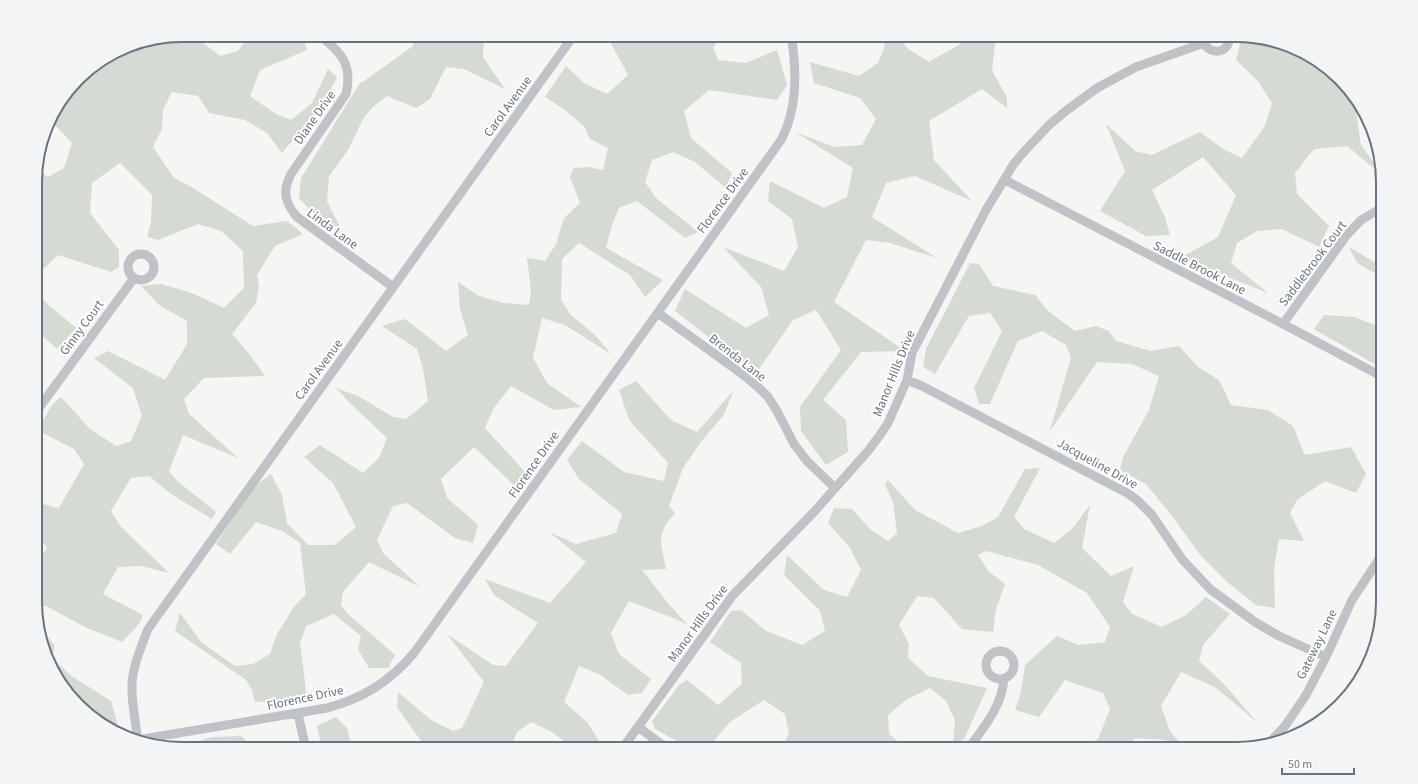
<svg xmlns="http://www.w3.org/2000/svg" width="1418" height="784" font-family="'Source Sans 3',sans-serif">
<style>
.green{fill:#d5dad2}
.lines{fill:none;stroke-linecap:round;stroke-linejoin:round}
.minor{stroke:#bfc2c6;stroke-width:9}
.labels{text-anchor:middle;stroke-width:4;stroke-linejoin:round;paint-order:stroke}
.street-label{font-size:13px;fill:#687480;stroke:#fff}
.rim{fill:none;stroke:#687480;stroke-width:2}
</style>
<rect width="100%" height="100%" fill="#f5f5f3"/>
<path class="green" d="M 182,35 L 202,35 L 203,43 L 220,56 L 238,51 L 250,35 L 303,35 L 307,50 L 260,70 L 250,96 L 276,114 L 291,120 L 312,103 L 328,69 L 337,77 L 322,105 L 282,153 L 267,133 L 245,120 L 209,113 L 198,96 L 172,92 L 163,110 L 162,129 L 153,147 L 174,178 L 193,188 L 253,226 L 287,221 L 303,234 L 275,246 L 257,275 L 259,287 L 256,303 L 232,334 L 250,355 L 265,376 L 204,378 L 184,399 L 189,414 L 238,458 L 183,435 L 169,471 L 176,480 L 216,512 L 212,519 L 171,494 L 149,476 L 131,478 L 111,511 L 121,527 L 169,573 L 141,566 L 118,567 L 103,594 L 143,615 L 139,624 L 122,642 L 87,628 L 44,605 L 37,622 L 36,567 L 47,547 L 36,535 L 36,498 L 46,505 L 59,508 L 84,464 L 74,449 L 37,430 L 52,405 L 61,397 L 90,429 L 116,446 L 131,441 L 142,416 L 133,388 L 94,358 L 108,351 L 165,380 L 187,344 L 187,321 L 159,305 L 141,286 L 161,284 L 192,293 L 224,308 L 244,288 L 243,251 L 221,231 L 198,224 L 158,240 L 147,237 L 151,222 L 152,195 L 120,163 L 92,183 L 90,213 L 119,250 L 119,267 L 111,272 L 58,255 L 36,276 L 36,168 L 48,177 L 64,168 L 72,143 L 54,124 L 49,121 L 50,117 L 85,72 L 126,46 Z
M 415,35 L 484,35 L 483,57 L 505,89 L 464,69 L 446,67 L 430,99 L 416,108 L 387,96 L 374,106 L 364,117 L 348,150 L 329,176 L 327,201 L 341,229 L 312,212 L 299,198 L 301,178 L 360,83 L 364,81 L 413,46 Z
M 608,35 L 642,35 L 659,42 L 663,35 L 722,35 L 713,48 L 718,60 L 746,63 L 777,50 L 787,85 L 777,100 L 709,90 L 684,111 L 691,138 L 732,173 L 726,188 L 695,162 L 673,152 L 652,160 L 645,182 L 656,198 L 698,232 L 685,238 L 637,201 L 619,208 L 612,225 L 606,248 L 663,280 L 645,297 L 630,275 L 579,243 L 562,259 L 561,300 L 571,315 L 595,335 L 611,354 L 565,325 L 542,318 L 533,358 L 547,383 L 581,407 L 554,410 L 511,386 L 493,409 L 485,428 L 525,472 L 517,488 L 474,447 L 441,479 L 447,498 L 478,525 L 473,543 L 455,538 L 407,503 L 393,506 L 377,540 L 383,553 L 420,587 L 369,562 L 343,592 L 341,605 L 347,613 L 395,655 L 388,668 L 369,668 L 358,649 L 361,636 L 334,614 L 306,626 L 300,643 L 307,698 L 255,702 L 252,690 L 246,680 L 175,631 L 180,613 L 202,643 L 235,666 L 253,664 L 270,654 L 277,634 L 294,607 L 306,594 L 300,543 L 282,531 L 256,522 L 230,554 L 216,544 L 252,488 L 271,474 L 282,495 L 287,523 L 308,545 L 335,545 L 356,527 L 333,483 L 304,457 L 320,445 L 363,473 L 379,458 L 387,438 L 351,404 L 336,388 L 358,396 L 393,417 L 406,419 L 428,401 L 423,368 L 417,349 L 382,326 L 405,319 L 446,351 L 468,335 L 460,309 L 458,282 L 479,296 L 504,303 L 529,305 L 531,290 L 527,258 L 545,261 L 556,244 L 564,218 L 580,203 L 570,177 L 574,168 L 588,167 L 603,170 L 608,148 L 590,139 L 584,126 L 565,110 L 545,97 L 566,66 L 584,83 L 607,94 L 628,75 L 608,38 Z
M 879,35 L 898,35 L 907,48 L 929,62 L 964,42 L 966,35 L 996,35 L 992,71 L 1007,97 L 1007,108 L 982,89 L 929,121 L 934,160 L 972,201 L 915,176 L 886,183 L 872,217 L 937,258 L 890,243 L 866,240 L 834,302 L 905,351 L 861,352 L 823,400 L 846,420 L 848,452 L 826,465 L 801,431 L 800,407 L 841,350 L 816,310 L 793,320 L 759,369 L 742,363 L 675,311 L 685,289 L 746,328 L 769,315 L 761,287 L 723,247 L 784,271 L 798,247 L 792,219 L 768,201 L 770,181 L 824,208 L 847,197 L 853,168 L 795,132 L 834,147 L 862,145 L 876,119 L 860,98 L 814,83 L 810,62 L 859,76 L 878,63 L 885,46 Z
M 1242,36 L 1309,55 L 1358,100 L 1355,105 L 1361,145 L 1383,175 L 1383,176 L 1347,146 L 1314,149 L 1295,173 L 1297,194 L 1329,226 L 1319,247 L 1282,229 L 1257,231 L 1237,243 L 1231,263 L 1268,293 L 1180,258 L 1218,237 L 1236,195 L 1203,157 L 1152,190 L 1165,217 L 1170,235 L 1146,236 L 1100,211 L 1125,171 L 1106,124 L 1135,151 L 1152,155 L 1200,132 L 1223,149 L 1242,158 L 1265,126 L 1272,103 L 1257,80 L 1236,60 Z
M 1349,247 L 1383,267 L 1383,278 L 1357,263 Z
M 970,263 L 979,264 L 993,286 L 1035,295 L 1048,311 L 1075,331 L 1096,326 L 1109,331 L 1116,341 L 1151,351 L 1179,346 L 1198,367 L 1219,380 L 1231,405 L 1268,410 L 1293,426 L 1305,455 L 1351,447 L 1366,474 L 1356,493 L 1325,481 L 1297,500 L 1290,513 L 1304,541 L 1279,539 L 1274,569 L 1275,608 L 1256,605 L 1226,581 L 1201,556 L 1172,516 L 1146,484 L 1120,470 L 1123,457 L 1149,410 L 1159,376 L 1132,364 L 1097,362 L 1050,431 L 1071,357 L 1066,345 L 1042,331 L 1018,341 L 990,404 L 979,404 L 974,388 L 1002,331 L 990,313 L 969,316 L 935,374 L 923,367 L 926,349 Z
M 36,285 L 45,302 L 76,328 L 57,349 L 36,330 Z
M 1324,315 L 1354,317 L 1383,328 L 1383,369 L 1314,329 Z
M 636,381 L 671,420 L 697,432 L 734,390 L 723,416 L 700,443 L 683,468 L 669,506 L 675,513 C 655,536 661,541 666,569 L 642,570 L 671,607 L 688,625 L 673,618 L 629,601 L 611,633 L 619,654 L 651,679 L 642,693 L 628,695 L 599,674 L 579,666 L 564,702 L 588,723 L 603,748 L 603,749 L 574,749 L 552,732 L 531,722 L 517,732 L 510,749 L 425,749 L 426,748 L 397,707 L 398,692 L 431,720 L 453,731 L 462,728 L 484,682 L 447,634 L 493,665 L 506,666 L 538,623 L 494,595 L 485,579 L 550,603 L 586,562 L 549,532 L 576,544 L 616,533 L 622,514 L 579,479 L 567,460 L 582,441 L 624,472 L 664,481 L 668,463 L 629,420 L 619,390 Z
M 1040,468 L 1014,517 L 1024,529 L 1054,543 L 1071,530 L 1090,505 L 1082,548 L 1111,576 L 1134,566 L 1123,602 L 1132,614 L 1162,627 L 1186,615 L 1206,597 L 1230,614 L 1203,645 L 1199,661 L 1223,683 L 1258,723 L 1215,687 L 1181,672 L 1161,706 L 1170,731 L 1185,749 L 1177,749 L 1166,740 L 1134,738 L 1130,749 L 1075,749 L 1098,739 L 1110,709 L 1103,693 L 1065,680 L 1039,717 L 1015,710 L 1021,692 L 1025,665 L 1057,636 L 1079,645 L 1105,642 L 1110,627 L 1087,593 L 1038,565 L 986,551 L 978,555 L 988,571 L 1005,584 L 996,609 L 993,632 L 962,629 L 934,598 L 917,596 L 899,625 L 909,644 L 908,658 L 928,676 L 987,688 L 964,739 L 953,745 L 955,720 L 946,701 L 930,688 L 906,700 L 888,715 L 889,734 L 908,749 L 781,749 L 789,734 L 785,714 L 764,700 L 730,722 L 707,749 L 691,749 L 655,729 L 652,721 L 680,684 L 687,680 L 718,705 L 742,684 L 741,663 L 710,642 L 731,611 L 741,610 L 766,631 L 802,645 L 825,631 L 820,611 L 784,575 L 787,555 L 824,590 L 847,597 L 861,570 L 850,548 L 828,523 L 834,508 L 852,509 L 870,529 L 888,541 L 897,533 L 893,502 L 885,485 L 888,480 L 915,510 L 958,533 L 982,526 L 998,517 L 1025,469 Z
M 37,624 L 55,646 L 52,657 L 70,675 L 111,701 L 118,726 L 109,729 L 60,684 Z
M 336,717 L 347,728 L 352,749 L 322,749 L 317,726 Z
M 241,736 L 250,744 L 246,749 L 197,749 L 195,742 L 212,737 Z"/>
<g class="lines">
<path class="minor" d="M 319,35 C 341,52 353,64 346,94 L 291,174 C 282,191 285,203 297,217 L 393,287
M 1203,35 C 1201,56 1232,57 1229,35
M 1005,180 L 1283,324 L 1383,377
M128 267a13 13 0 1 1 26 0a13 13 0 1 1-26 0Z
M 658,313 L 745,376 L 760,389 L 768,397 L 777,411 L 794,444 L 807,461 L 835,488
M 1283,324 L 1346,236 L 1361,220 L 1383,207
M 907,380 L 922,386 L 1127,493 L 1137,500 L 1152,515 L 1182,559 L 1210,589 L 1255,622 L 1279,636 L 1326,657
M 36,412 L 134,278
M986 665a14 14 0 1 1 28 0a14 14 0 1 1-28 0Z
M 298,714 L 306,749
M 638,727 L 668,749
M 137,737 C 136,722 132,706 132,690 C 131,669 141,648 148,629 L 574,35
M 143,739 L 327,708 C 364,698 389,682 414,653 L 699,255 L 781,140 C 798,108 797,70 791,35
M 1268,744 L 1285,726 L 1306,695 L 1326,657 L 1352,600 L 1383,553
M 622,749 L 733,595 L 813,513 L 868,451 L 880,435 L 888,423 L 907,380 L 912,353 L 986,210 L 1013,165 L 1022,154 L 1049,125 L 1067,110 L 1097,88 L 1136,67 L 1204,43
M 968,749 C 984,727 1002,706 1004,679"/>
</g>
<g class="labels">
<g class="street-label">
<text transform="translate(507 106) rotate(-54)" y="5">Carol Avenue</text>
<text transform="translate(314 117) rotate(-55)" y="5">Diane Drive</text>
<text transform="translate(722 200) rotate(-54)" y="5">Florence Drive</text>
<text transform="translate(333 228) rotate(36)" y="5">Linda Lane</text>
<text transform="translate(1312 263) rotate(-53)" y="5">Saddlebrook Court</text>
<text transform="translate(1200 267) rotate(27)" y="5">Saddle Brook Lane</text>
<text transform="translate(81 327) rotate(-54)" y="5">Ginny Court</text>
<text transform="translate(738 357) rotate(38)" y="5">Brenda Lane</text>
<text transform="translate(318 369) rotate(-54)" y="5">Carol Avenue</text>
<text transform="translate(893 373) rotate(-68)" y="5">Manor Hills Drive</text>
<text transform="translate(1098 463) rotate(29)" y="5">Jacqueline Drive</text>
<text transform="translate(533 464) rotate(-55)" y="5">Florence Drive</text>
<text transform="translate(697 623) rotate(-54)" y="5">Manor Hills Drive</text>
<text transform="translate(1316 644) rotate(-64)" y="5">Gateway Lane</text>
<text transform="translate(305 697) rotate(-12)" y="5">Florence Drive</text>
</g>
</g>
<path d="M0 0H1418V784H0ZM182 42H1236A140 140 0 0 1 1376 182V602A140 140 0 0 1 1236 742H182A140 140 0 0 1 42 602V182A140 140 0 0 1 182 42Z" fill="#f3f4f5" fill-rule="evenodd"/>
<path class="rim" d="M182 42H1236A140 140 0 0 1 1376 182V602A140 140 0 0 1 1236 742H182A140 140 0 0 1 42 602V182A140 140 0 0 1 182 42Z"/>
<path d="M1282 768v6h72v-6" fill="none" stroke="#687480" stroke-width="2"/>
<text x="1288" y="768" font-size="12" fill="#687480" stroke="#ffffff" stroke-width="3" paint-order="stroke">50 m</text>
</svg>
